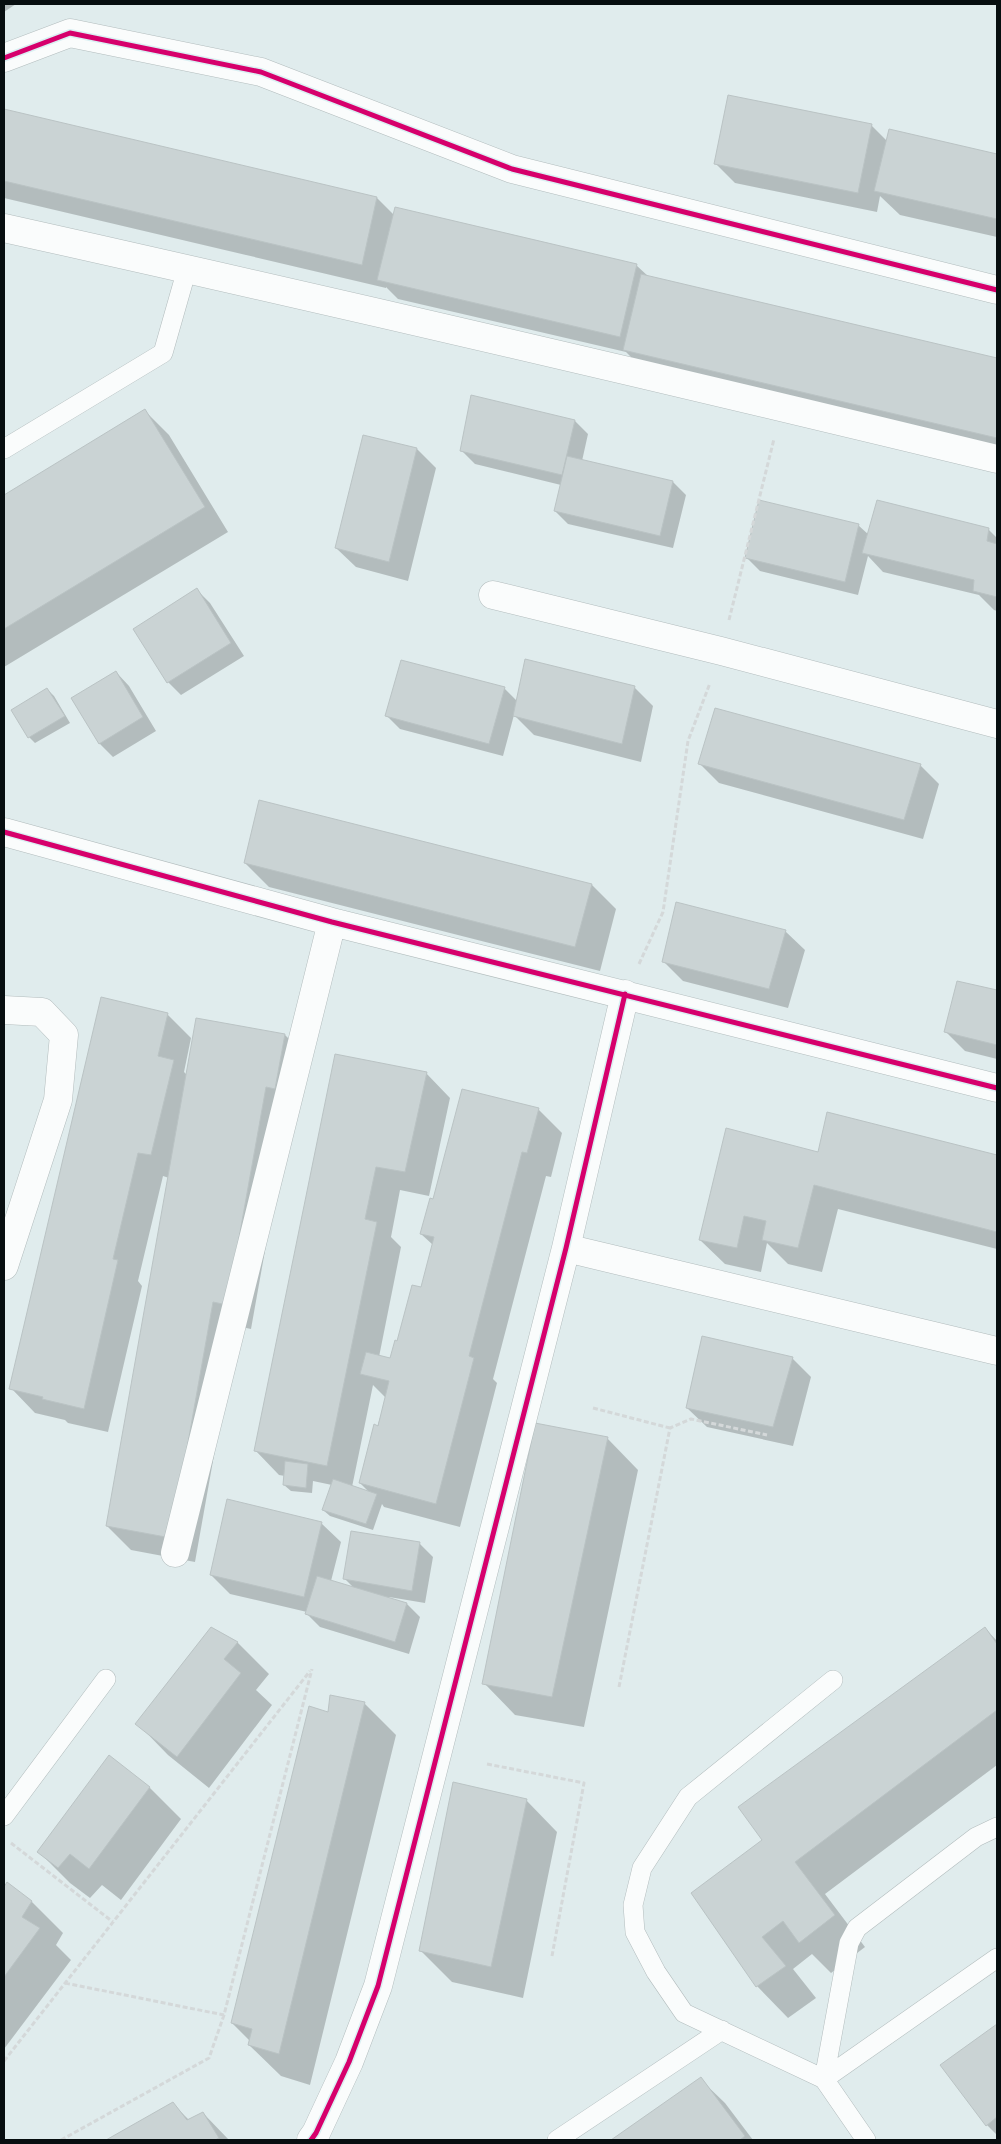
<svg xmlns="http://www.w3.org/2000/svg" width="1001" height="2144" font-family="'Exo 2',sans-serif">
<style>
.shadow{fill:#0003;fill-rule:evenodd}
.building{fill:#cad3d4;stroke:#bac3c4}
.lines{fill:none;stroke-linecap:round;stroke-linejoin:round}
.lane-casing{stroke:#b2bcbd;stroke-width:20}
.street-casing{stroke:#b2bcbd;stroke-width:29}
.secondary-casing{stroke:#b2bcbd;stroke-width:29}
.path{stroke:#d4d8d9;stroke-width:3;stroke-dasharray:5 2.5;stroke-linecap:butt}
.lane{stroke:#fafcfc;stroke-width:19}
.street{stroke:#fafcfc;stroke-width:28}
.secondary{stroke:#fafcfc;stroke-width:28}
.cycleway-casing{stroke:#daf0f3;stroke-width:8}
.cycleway{stroke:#d6006c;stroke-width:5}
</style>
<rect width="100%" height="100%" fill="#e0eced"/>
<path class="shadow" d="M 4,4 L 16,4 L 4,12 Z
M 4,111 L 377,198 L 394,215 L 636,265 L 649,277 L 997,360 L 997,456 L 648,374 L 626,352 L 398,299 L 386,287 L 386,288 L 4,198 Z
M 871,125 L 887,141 L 890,130 L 997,155 L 997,237 L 900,215 L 880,196 L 877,212 L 735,183 L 716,164 Z
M 145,411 L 169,435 L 228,532 L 4,667 L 4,496 Z
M 575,421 L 588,434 L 582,461 L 673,482 L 686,495 L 673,548 L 568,524 L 555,511 L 561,485 L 475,464 L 462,451 Z
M 364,436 L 417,449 L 436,468 L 408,581 L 356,567 L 336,548 Z
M 858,525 L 869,535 L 988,529 L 997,538 L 997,611 L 994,610 L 979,595 L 883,572 L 868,556 L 858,595 L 760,571 L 747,558 Z
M 197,590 L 210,603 L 244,656 L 181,695 L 168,682 Z
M 116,672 L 129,686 L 156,731 L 113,757 L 100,744 L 72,699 Z
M 634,687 L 653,706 L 641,762 L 534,735 L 514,715 L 503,756 L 400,729 L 387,716 L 504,688 L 517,701 Z
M 47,689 L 54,696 L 70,723 L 35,743 L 29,737 Z
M 699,763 L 920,765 L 939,784 L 923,839 L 719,783 Z
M 260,802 L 592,885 L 616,909 L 600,971 L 269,887 L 245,863 Z
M 785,931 L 805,950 L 788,1008 L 683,981 L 663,961 Z
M 957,982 L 997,991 L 997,1059 L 965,1051 L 946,1032 Z
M 167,1014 L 191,1038 L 184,1072 L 187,1075 L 285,1035 L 309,1059 L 299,1113 L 290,1111 L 251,1329 L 237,1326 L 195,1562 L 131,1550 L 107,1526 L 169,1178 L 163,1176 L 138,1281 L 142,1286 L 108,1432 L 68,1423 L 65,1420 L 35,1413 L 11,1388 Z
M 336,1055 L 426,1073 L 450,1098 L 429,1196 L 400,1190 L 391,1237 L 401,1247 L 379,1357 L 391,1360 L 422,1289 L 433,1245 L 421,1234 L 434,1201 L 538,1109 L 562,1133 L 551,1177 L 546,1176 L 493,1379 L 497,1383 L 460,1527 L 384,1507 L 382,1504 L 373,1530 L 330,1516 L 323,1510 L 332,1485 L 313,1481 L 312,1493 L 291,1491 L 284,1485 L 285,1476 L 279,1475 L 255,1450 ZM 373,1385 L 386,1398 L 360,1483 L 370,1493 L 352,1487 Z
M 828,1113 L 997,1156 L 997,1249 L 838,1209 L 822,1272 L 788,1264 L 767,1243 L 761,1272 L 725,1264 L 700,1240 L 819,1153 Z
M 792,1358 L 811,1377 L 793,1446 L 707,1427 L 687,1408 Z
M 607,1438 L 638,1470 L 584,1727 L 515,1715 L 484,1683 Z
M 321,1523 L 341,1542 L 331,1581 L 354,1588 L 344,1578 L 352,1533 L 420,1544 L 433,1557 L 425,1603 L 389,1597 L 388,1599 L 407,1604 L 420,1617 L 409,1654 L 320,1627 L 307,1614 L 307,1612 L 230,1594 L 211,1575 Z
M 212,1628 L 238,1643 L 269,1674 L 256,1690 L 272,1705 L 209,1788 L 168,1755 L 137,1723 Z
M 985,1628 L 997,1641 L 997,1765 L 825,1894 L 865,1947 L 831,1973 L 812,1954 L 793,1969 L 816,1998 L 788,2018 L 757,1986 L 764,1841 Z
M 364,1703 L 396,1735 L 310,2085 L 281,2076 L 249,2045 L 250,2041 L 232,2023 L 330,1713 Z
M 109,1757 L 150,1788 L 181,1819 L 121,1900 L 102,1885 L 90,1898 L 70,1883 L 38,1851 Z
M 526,1800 L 557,1832 L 523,1998 L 452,1982 L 420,1950 Z
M 7,1884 L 32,1902 L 63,1933 L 56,1945 L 71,1960 L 4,2049 L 4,1889 Z
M 997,2025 L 997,2135 L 987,2125 L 942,2065 Z
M 700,2079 L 725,2103 L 753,2140 L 613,2140 Z
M 173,2104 L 189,2120 L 203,2113 L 229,2140 L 109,2140 Z"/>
<path class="building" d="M 728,95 L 872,124 L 858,193 L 714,164 Z
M 4,109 L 377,197 L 362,265 L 4,181 Z
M 889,129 L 997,154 L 997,219 L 874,191 Z
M 395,207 L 637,264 L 620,337 L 377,280 Z
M 641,274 L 997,358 L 997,438 L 623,350 Z
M 471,395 L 575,420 L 562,475 L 460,451 Z
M 145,409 L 205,507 L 4,629 L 4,495 Z
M 363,435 L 417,448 L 389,562 L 335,548 Z
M 567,456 L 673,481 L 660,536 L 554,511 Z
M 759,500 L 859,524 L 845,582 L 745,558 Z
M 877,500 L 989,528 L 987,541 L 997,544 L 997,597 L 973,591 L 974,580 L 862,553 Z
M 197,588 L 231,643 L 167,683 L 133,629 Z
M 525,659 L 635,686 L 622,744 L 513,716 Z
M 401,660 L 505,687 L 489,744 L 385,716 Z
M 116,671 L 143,717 L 99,744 L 71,698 Z
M 47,688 L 65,716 L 28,738 L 11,710 Z
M 715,708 L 921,764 L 904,820 L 698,764 Z
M 259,800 L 592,884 L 575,947 L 244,863 Z
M 676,902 L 786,930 L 769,989 L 662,962 Z
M 957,981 L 997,990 L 997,1045 L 944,1032 Z
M 101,997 L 168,1013 L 158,1056 L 174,1060 L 151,1155 L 138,1153 L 113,1259 L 118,1260 L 84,1409 L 42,1399 L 43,1397 L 9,1389 Z
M 196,1018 L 285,1034 L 275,1089 L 266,1087 L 227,1305 L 213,1302 L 171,1538 L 106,1526 Z
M 335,1054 L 427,1072 L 405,1172 L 376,1167 L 365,1219 L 377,1222 L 327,1466 L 254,1451 Z
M 462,1089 L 539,1108 L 527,1153 L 522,1152 L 469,1356 L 474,1358 L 436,1504 L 359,1483 L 374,1424 L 378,1426 L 389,1381 L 360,1374 L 366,1352 L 390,1358 L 395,1340 L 397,1341 L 412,1285 L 421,1287 L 434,1237 L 420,1234 L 430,1198 L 433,1199 Z
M 827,1112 L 997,1155 L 997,1232 L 814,1185 L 798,1248 L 762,1240 L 766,1221 L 744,1216 L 737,1248 L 699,1240 L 726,1128 L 818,1152 Z
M 702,1336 L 793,1357 L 773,1427 L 686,1408 Z
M 535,1423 L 608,1437 L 552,1697 L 482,1684 Z
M 285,1461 L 308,1464 L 306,1488 L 283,1485 Z
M 333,1479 L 377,1494 L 366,1524 L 322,1510 Z
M 227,1499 L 322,1522 L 304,1597 L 210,1575 Z
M 351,1531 L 420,1542 L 412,1591 L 343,1579 Z
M 317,1576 L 407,1603 L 395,1642 L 305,1614 Z
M 211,1627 L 238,1642 L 224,1659 L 241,1673 L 177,1757 L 135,1724 Z
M 985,1627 L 997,1644 L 997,1710 L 795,1862 L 835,1915 L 799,1943 L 783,1921 L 762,1937 L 786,1966 L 756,1987 L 691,1893 L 762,1840 L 738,1807 Z
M 330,1695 L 365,1702 L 279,2054 L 248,2045 L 252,2029 L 231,2023 L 309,1706 L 328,1712 Z
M 109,1755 L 150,1787 L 89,1869 L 70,1854 L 58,1868 L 37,1852 Z
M 453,1782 L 527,1799 L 491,1967 L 419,1951 Z
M 7,1882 L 32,1901 L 22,1917 L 40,1928 L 4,1977 L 4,1887 Z
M 997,2024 L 997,2117 L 986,2126 L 940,2065 Z
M 701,2077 L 745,2136 L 740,2140 L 611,2140 Z
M 173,2102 L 187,2120 L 203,2112 L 219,2138 L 215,2140 L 106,2140 Z"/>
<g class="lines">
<defs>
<path id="lane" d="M 4,449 L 163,353 L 187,269
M 833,1680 L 688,1797 L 642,1868 L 633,1905 L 635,1932 L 656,1972 L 684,2013 L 824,2079 L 866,2140
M 4,1816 L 106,1679
M 824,2079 L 849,1943 L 857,1928 L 976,1837 L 997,1827
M 824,2079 L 997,1958
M 557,2140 L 722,2030"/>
<path id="street" d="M 4,58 L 70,33 L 261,72 L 512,169 L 997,290
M 493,595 L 721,651 L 997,724
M 4,832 L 332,922 L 997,1088
M 4,1010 L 42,1012 L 64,1035 L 58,1100 L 4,1266
M 566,1248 L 997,1351
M 175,1553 L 332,922
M 311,2140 L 316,2133 L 349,2062 L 378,1986 L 566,1248 L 625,994"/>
<path id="secondary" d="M 4,228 C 336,302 667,379 997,459"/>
</defs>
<use href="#lane" class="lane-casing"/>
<use href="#street" class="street-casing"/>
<use href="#secondary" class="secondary-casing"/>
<path class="path" d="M 729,620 L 774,439
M 639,964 L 663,912 L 688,741 L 710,683
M 593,1408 L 670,1428
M 619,1687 L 670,1428 L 691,1419 L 767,1435
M 487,1764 L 584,1783 L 552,1956
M 11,1843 L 113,1922
M 65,1983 L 224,2015
M 4,2061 L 310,1671
M 61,2140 L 209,2058 L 224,2015 L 312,1669"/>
<use href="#lane" class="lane"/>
<use href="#street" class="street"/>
<use href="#secondary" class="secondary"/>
<defs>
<path id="cycleway" d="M 4,58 L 70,33 L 261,72 L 512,169 L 997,290
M 4,832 L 332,922 L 997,1088
M 311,2140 L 316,2133 L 349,2062 L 378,1986 L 566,1248 L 625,994"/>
</defs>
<use href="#cycleway" class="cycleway-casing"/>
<use href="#cycleway" class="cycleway"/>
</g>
<rect width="1001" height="2144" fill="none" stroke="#070e10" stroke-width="10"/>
</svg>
